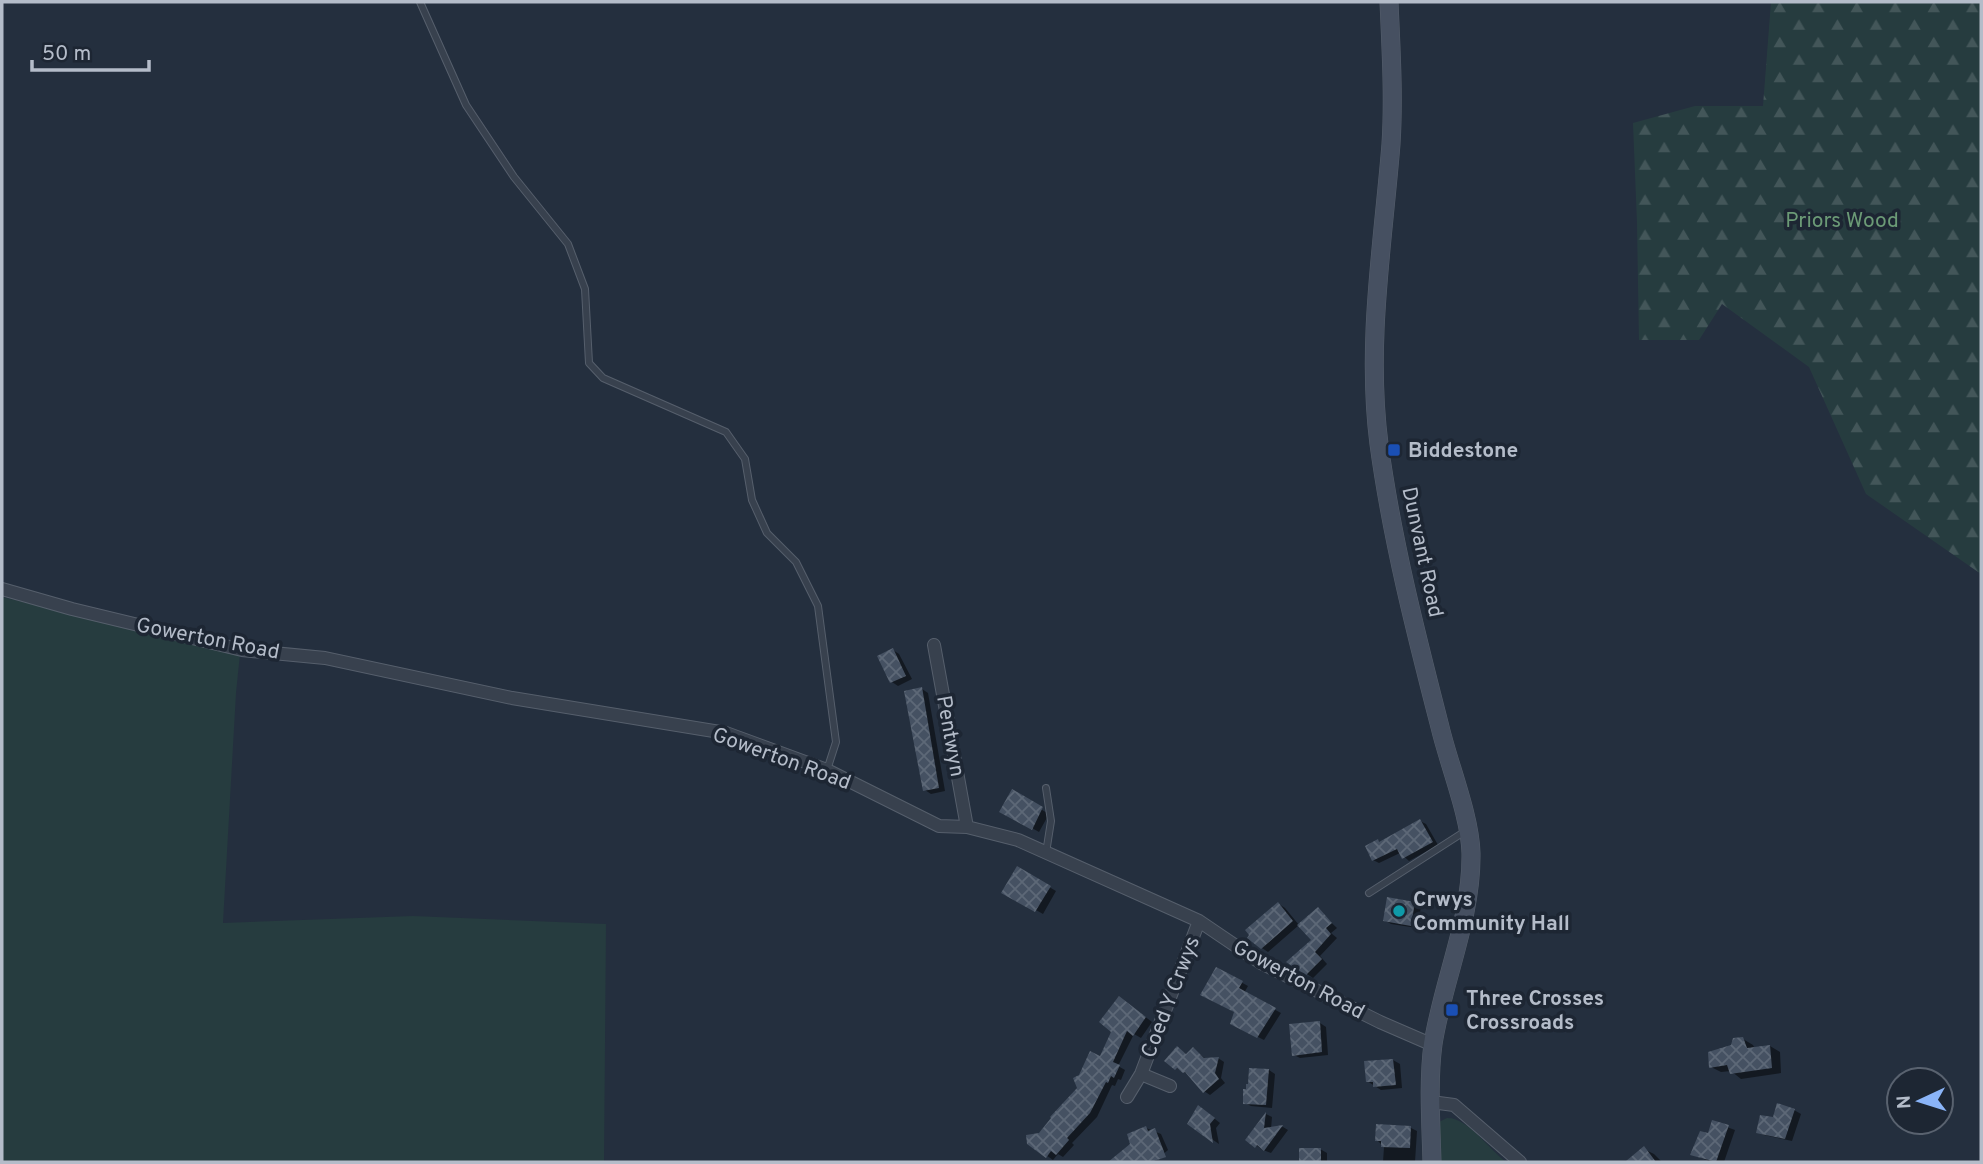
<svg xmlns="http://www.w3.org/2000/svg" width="1983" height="1164" font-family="Overpass,sans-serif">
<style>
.grass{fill:#263c3f}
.forest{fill:url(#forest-firs)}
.shadow{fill:#0007}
.building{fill:url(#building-cross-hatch)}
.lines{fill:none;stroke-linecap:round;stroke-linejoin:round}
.lane-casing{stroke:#565f6c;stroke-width:8}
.street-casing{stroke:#565f6c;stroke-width:14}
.secondary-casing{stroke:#565f6c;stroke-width:19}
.lane{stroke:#38414e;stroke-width:6}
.street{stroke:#38414e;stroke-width:12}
.secondary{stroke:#465061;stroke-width:18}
.transit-dot{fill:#1a4fb4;stroke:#1d2633;stroke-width:2.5}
.culture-dot{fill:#0f9aa8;stroke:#1d2633;stroke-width:2.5}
.labels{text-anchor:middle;stroke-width:7;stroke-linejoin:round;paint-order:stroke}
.park-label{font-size:21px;fill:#6b9a76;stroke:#1d2633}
.poi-label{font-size:21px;font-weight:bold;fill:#b4bcc9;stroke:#1d2633;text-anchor:start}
.street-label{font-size:21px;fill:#b4bcc9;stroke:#1d2633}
</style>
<defs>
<pattern id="forest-firs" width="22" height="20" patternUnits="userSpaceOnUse" patternTransform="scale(1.75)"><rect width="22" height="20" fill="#263c3f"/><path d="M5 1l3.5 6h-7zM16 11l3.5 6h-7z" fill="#435659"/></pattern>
<pattern id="building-cross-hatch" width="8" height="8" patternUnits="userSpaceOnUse" patternTransform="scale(1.75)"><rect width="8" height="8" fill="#455162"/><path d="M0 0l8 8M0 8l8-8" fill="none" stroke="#5d6877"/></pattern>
</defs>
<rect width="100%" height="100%" fill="#242f3e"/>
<path class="grass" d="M 2,597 L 240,654 L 236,693 L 223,923 L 413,916 L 606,924 L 604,1162 L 2,1162 Z
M 1447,1118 C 1467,1117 1490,1150 1506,1162 L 1437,1162 L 1439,1122 Z"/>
<path class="forest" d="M 1771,2 L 1981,2 L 1981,574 L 1866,494 L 1809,367 L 1722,304 L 1699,340 L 1639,340 L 1637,222 L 1633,123 L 1695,106 L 1763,106 Z"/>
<path class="shadow" d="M 893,650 L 899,654 L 912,679 L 898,686 L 892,682 Z
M 922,689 L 928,693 L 945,791 L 931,794 L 925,790 Z
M 1012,792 L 1049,814 L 1039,832 L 1002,811 Z
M 1420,821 L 1426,824 L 1438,845 L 1409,861 L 1400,853 L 1379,863 L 1373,860 Z
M 1017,868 L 1056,891 L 1043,914 L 1004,892 Z
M 1415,903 L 1421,907 L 1417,928 L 1391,924 L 1385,920 Z
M 1279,904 L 1285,908 L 1299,925 L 1268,952 L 1262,948 Z
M 1318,910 L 1337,928 L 1331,933 L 1337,938 L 1320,956 L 1327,964 L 1313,978 L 1289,962 L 1313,940 Z
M 1217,969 L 1248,986 L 1244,993 L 1281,1013 L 1264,1040 L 1238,1027 L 1236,1012 Z
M 1126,1002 L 1152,1022 L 1141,1038 L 1134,1034 L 1118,1066 L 1125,1070 L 1121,1080 L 1118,1079 L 1115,1086 L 1112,1085 L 1097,1117 L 1072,1143 L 1074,1145 L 1063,1157 L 1058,1154 L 1053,1160 L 1029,1143 L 1040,1135 L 1079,1088 L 1101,1058 Z
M 1320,1023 L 1326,1027 L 1328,1055 L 1300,1058 L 1294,1055 Z
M 1743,1039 L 1753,1045 L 1755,1049 L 1770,1046 L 1780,1052 L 1781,1073 L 1741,1079 L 1731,1071 L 1721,1072 L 1711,1067 Z
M 1177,1048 L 1188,1055 L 1193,1049 L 1206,1059 L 1218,1058 L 1224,1062 L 1221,1078 L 1225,1083 L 1210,1095 L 1204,1091 L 1190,1075 L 1176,1068 Z
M 1393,1060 L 1400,1064 L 1402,1088 L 1381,1090 L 1367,1081 Z
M 1269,1070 L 1275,1074 L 1272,1108 L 1251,1106 L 1245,1103 Z
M 1794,1110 L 1801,1114 L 1792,1141 L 1764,1135 L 1758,1132 L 1775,1119 Z
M 1205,1111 L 1220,1123 L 1216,1128 L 1219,1144 L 1190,1124 Z
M 1266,1114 L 1272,1117 L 1271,1129 L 1283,1127 L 1288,1130 L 1271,1153 L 1263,1150 L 1247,1139 Z
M 1713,1122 L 1735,1130 L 1724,1162 L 1711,1162 L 1692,1154 L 1709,1135 Z
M 1146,1128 L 1161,1134 L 1168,1150 L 1154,1162 L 1115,1162 Z
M 1411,1128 L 1417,1131 L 1415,1162 L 1383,1162 L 1384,1147 L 1377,1140 Z
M 1301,1149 L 1320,1149 L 1327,1153 L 1327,1162 L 1301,1162 Z
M 1644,1149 L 1654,1154 L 1662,1162 L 1633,1162 L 1631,1160 Z"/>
<path class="building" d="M 893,648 L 906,676 L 890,683 L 877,656 Z
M 922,687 L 939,788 L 923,791 L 904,691 Z
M 1012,789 L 1043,807 L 1032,830 L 999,812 Z
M 1420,819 L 1433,842 L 1402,859 L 1397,849 L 1372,861 L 1365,846 L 1378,839 L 1379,842 Z
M 1017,866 L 1051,886 L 1035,912 L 1001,893 Z
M 1387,897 L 1415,902 L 1411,926 L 1383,921 Z
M 1278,902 L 1293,921 L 1261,949 L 1247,938 L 1249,935 L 1245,930 Z
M 1318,907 L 1332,923 L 1326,928 L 1331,934 L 1315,952 L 1322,959 L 1306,975 L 1286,962 L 1311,940 L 1297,925 Z
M 1216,967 L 1243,981 L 1239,988 L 1276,1008 L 1257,1038 L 1230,1024 L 1234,1012 L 1200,995 Z
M 1119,996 L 1146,1017 L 1133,1036 L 1127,1031 L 1113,1062 L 1120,1065 L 1114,1078 L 1111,1076 L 1108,1083 L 1106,1082 L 1090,1113 L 1067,1138 L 1069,1140 L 1056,1155 L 1051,1151 L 1046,1158 L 1027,1144 L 1026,1135 L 1039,1133 L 1051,1118 L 1050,1117 L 1077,1088 L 1073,1078 L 1079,1075 L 1090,1051 L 1100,1056 L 1111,1032 L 1099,1022 Z
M 1320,1021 L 1322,1052 L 1292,1056 L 1289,1024 Z
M 1743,1037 L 1747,1048 L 1770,1045 L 1772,1068 L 1730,1074 L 1727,1065 L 1709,1068 L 1708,1052 L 1731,1045 L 1733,1038 Z
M 1177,1046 L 1186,1054 L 1193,1047 L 1204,1058 L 1219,1057 L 1215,1073 L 1219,1079 L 1203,1093 L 1185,1072 L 1183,1073 L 1177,1068 L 1175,1070 L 1164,1061 Z
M 1393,1059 L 1396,1085 L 1373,1087 L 1373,1082 L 1366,1082 L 1364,1061 Z
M 1249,1068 L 1269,1069 L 1266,1105 L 1243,1104 L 1243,1089 L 1246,1089 L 1246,1084 L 1248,1084 Z
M 1777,1103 L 1795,1109 L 1785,1139 L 1756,1133 L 1760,1115 L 1773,1117 Z
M 1198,1105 L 1215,1118 L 1210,1124 L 1213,1143 L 1187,1124 Z
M 1266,1112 L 1264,1128 L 1283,1125 L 1264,1151 L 1257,1145 L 1255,1148 L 1245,1140 Z
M 1712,1120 L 1729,1125 L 1716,1162 L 1690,1155 L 1700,1131 L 1708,1133 Z
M 1376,1124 L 1411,1126 L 1410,1148 L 1381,1147 L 1381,1141 L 1375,1141 Z
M 1146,1126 L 1148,1131 L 1155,1128 L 1166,1157 L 1151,1162 L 1108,1162 L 1130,1144 L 1127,1134 Z
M 1644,1146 L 1656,1162 L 1625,1162 Z
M 1299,1148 L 1321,1148 L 1321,1162 L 1299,1162 Z"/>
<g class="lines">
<defs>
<path id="lane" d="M 420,2 L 466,105 L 514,177 L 568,244 L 585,289 L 589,363 L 603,378 L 726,432 L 745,459 L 752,500 L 767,533 L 796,562 L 818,606 L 836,742 L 827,770
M 1046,788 L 1051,821 L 1046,853
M 1369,893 L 1467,830"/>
<path id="street" d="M 2,589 L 72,609 L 242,650 L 325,658 L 512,698 L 726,733 L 827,770 L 939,826 L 967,827 L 1018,840 L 1199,921 L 1261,963 L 1380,1022 L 1433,1045
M 934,645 L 967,827
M 1141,1074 L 1170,1086
M 1127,1097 L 1141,1074 L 1199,921
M 1431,1102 L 1454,1105 L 1520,1162"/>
<path id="secondary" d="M 1389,2 C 1391,49 1394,97 1391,144 C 1383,244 1366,343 1379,444 C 1392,540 1416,634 1440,727 C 1449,765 1470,816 1471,853 C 1472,919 1443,980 1433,1044 C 1428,1082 1431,1124 1432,1162"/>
</defs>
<use href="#lane" class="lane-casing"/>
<use href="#street" class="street-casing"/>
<use href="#secondary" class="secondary-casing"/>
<use href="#lane" class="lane"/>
<use href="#street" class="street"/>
<use href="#secondary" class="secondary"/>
</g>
<g class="transit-dot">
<rect x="1387" y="443" width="14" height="14" rx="3.5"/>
<rect x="1445" y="1003" width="14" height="14" rx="3.5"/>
</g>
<circle class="culture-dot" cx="1399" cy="911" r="7"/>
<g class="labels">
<g class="park-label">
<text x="1842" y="227">Priors Wood</text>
</g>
<g class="poi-label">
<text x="1408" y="457">Biddestone</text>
<text x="1413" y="906">Crwys<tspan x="1413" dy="24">Community Hall</tspan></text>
<text x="1466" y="1005">Three Crosses<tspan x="1466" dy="24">Crossroads</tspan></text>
</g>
<g class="street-label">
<text transform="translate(1423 552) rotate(78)" y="7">Dunvant Road</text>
<text transform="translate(208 638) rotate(11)" y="7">Gowerton Road</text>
<text transform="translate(951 736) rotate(80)" y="7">Pentwyn</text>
<text transform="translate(782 758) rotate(20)" y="7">Gowerton Road</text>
<text transform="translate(1299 979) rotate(28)" y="7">Gowerton Road</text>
<text transform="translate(1170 997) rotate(-69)" y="7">Coed Y Crwys</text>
</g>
</g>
<rect width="1983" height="1164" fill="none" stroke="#b4bcc9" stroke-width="7"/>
<g transform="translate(1920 1101) rotate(266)"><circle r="33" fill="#1d2633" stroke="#59626f" stroke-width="2"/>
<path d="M0-5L12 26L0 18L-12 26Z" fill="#8ab4f8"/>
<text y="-10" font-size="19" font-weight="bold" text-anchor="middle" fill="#b4bcc9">N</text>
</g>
<path d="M32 60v10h117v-10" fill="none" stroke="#b4bcc9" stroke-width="3.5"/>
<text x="42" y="60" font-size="21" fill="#b4bcc9" stroke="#1d2633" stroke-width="5" paint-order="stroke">50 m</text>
</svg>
